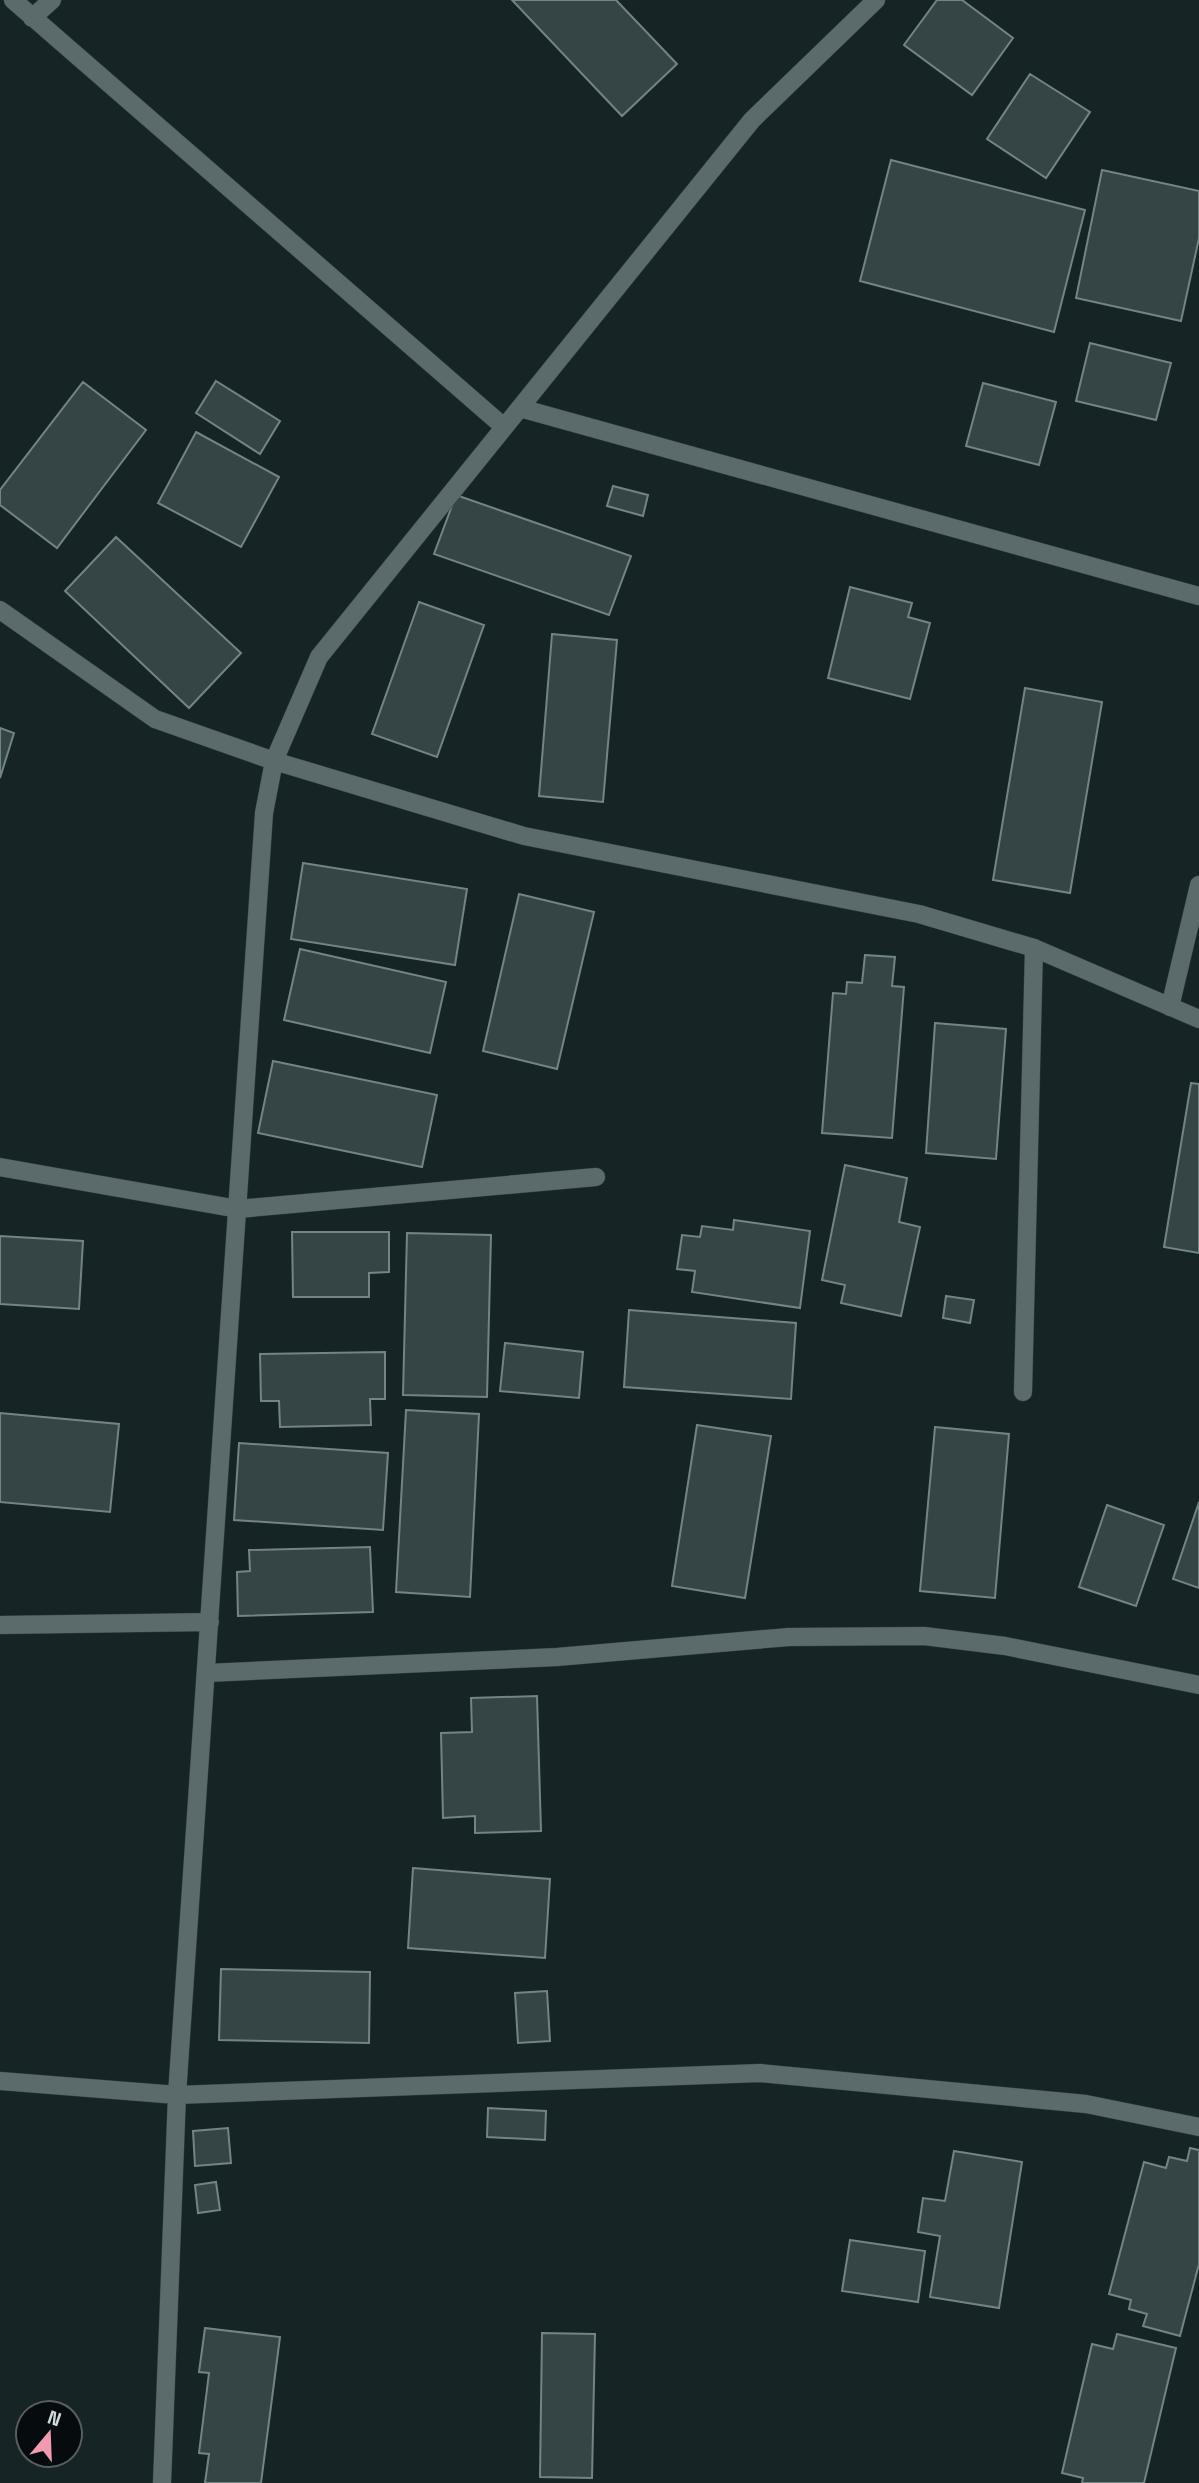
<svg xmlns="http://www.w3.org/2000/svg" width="1199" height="2483" font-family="'Space Grotesk',sans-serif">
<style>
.building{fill:#354546;stroke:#738485;stroke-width:2}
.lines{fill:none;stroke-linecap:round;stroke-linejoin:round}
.lane-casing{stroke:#333e3f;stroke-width:19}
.street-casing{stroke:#333e3f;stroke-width:19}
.lane{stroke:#5b6b6c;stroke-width:18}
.street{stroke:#5b6b6c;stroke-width:18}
</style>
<rect width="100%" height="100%" fill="#162425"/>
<path class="building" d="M 512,0 L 616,0 L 677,64 L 622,116 Z
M 937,0 L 962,0 L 1013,38 L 972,95 L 904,45 Z
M 1030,74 L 1090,112 L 1046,178 L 987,139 Z
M 891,160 L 1085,210 L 1054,332 L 860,281 Z
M 1102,170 L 1199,191 L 1199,238 L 1181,321 L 1076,298 Z
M 1090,343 L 1171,363 L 1156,420 L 1076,401 Z
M 216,381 L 280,421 L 260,454 L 196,413 Z
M 83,382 L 146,430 L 57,548 L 0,505 L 0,490 Z
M 983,383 L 1056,402 L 1039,465 L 966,446 Z
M 196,432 L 279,477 L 241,547 L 158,503 Z
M 613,486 L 648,495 L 643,516 L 607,506 Z
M 456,495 L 631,556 L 609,615 L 434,554 Z
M 116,537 L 241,653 L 189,708 L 65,591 Z
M 850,587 L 912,603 L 908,617 L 930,623 L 910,699 L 828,678 Z
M 419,602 L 484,625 L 437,757 L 372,734 Z
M 552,634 L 617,640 L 603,802 L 539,796 Z
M 1025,688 L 1102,702 L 1070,893 L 993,880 Z
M 0,728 L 14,733 L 0,778 Z
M 303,863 L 467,889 L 455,965 L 291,939 Z
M 519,894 L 594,912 L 557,1069 L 483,1051 Z
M 300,949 L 446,982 L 430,1053 L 284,1020 Z
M 865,955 L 895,957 L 892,986 L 904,987 L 892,1138 L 822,1133 L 833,993 L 846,994 L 847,982 L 862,983 Z
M 935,1023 L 1006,1029 L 996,1159 L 926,1153 Z
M 273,1061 L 437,1095 L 422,1167 L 258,1133 Z
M 1191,1083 L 1199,1084 L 1199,1253 L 1164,1247 Z
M 845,1165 L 907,1178 L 899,1222 L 920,1227 L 901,1316 L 841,1303 L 845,1285 L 822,1280 Z
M 734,1220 L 810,1231 L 800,1308 L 692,1292 L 695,1271 L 677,1269 L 682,1235 L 700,1237 L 702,1226 L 733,1230 Z
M 292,1232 L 389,1232 L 389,1272 L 369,1273 L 369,1297 L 293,1297 Z
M 407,1233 L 491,1235 L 487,1397 L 403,1395 Z
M 0,1236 L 83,1241 L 79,1309 L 0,1304 Z
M 946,1296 L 974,1300 L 970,1323 L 943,1318 Z
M 629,1310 L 796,1323 L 791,1399 L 624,1387 Z
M 505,1343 L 583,1352 L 579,1398 L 500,1391 Z
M 385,1352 L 385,1399 L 370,1399 L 371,1425 L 280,1427 L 279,1401 L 261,1401 L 260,1354 Z
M 406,1410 L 479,1414 L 470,1597 L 396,1592 Z
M 0,1413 L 119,1424 L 110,1512 L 0,1502 Z
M 697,1425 L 771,1436 L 745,1598 L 672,1586 Z
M 935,1427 L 1009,1434 L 995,1598 L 920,1591 Z
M 239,1443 L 388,1453 L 383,1530 L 234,1520 Z
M 1199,1502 L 1199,1588 L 1173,1579 Z
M 1107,1505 L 1164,1525 L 1136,1606 L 1079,1587 Z
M 370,1547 L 373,1612 L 238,1616 L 237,1572 L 250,1571 L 249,1550 Z
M 537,1696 L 541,1831 L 475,1833 L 475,1816 L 443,1818 L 441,1733 L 472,1732 L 471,1698 Z
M 413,1868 L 550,1879 L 545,1958 L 408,1948 Z
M 221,1969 L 370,1972 L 369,2043 L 219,2040 Z
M 547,1991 L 550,2041 L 518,2043 L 515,1993 Z
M 488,2108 L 546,2111 L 545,2140 L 487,2137 Z
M 228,2128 L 231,2163 L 195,2166 L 193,2131 Z
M 1190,2148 L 1199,2150 L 1199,2264 L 1180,2336 L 1143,2326 L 1147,2314 L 1129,2309 L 1131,2300 L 1109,2294 L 1144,2162 L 1166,2168 L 1169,2157 L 1187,2161 Z
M 954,2151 L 1022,2162 L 999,2308 L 930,2297 L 940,2236 L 918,2232 L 923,2198 L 945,2201 Z
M 216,2182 L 220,2210 L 198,2213 L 195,2185 Z
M 850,2240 L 925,2251 L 918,2302 L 842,2291 Z
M 205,2328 L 280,2337 L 261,2483 L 205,2483 L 209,2454 L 199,2453 L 209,2373 L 199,2372 Z
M 542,2333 L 595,2334 L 592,2478 L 540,2477 Z
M 1117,2334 L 1176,2348 L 1144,2483 L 1082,2483 L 1083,2478 L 1062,2473 L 1092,2344 L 1113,2349 Z"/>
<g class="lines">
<defs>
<path id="lane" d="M 1023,1392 L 1034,948"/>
<path id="street" d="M 13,0 L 504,427
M 32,18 L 52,0
M 520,408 L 1199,596
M 0,610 L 155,719 L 274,761 L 524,836 L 919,914 L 1034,948 L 1199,1019
M 1170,1007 L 1199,885
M 0,1167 L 238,1209 L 596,1177
M 0,1625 L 210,1622
M 207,1673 L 557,1657 L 789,1637 L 924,1636 L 1005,1646 L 1199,1685
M 0,2081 L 177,2095 L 760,2073 L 1086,2104 L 1199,2127
M 162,2483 L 177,2095 L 264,813 L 274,761 L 319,657 L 752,120 L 876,0"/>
</defs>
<use href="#lane" class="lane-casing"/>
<use href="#street" class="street-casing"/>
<use href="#lane" class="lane"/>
<use href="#street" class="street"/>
</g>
<g transform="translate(49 2434) rotate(19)"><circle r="33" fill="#060c0d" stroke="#575e5f" stroke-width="2"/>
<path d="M0-5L12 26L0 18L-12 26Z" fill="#f29aaf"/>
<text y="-10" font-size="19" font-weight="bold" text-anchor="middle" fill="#d0d9da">N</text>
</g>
</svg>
